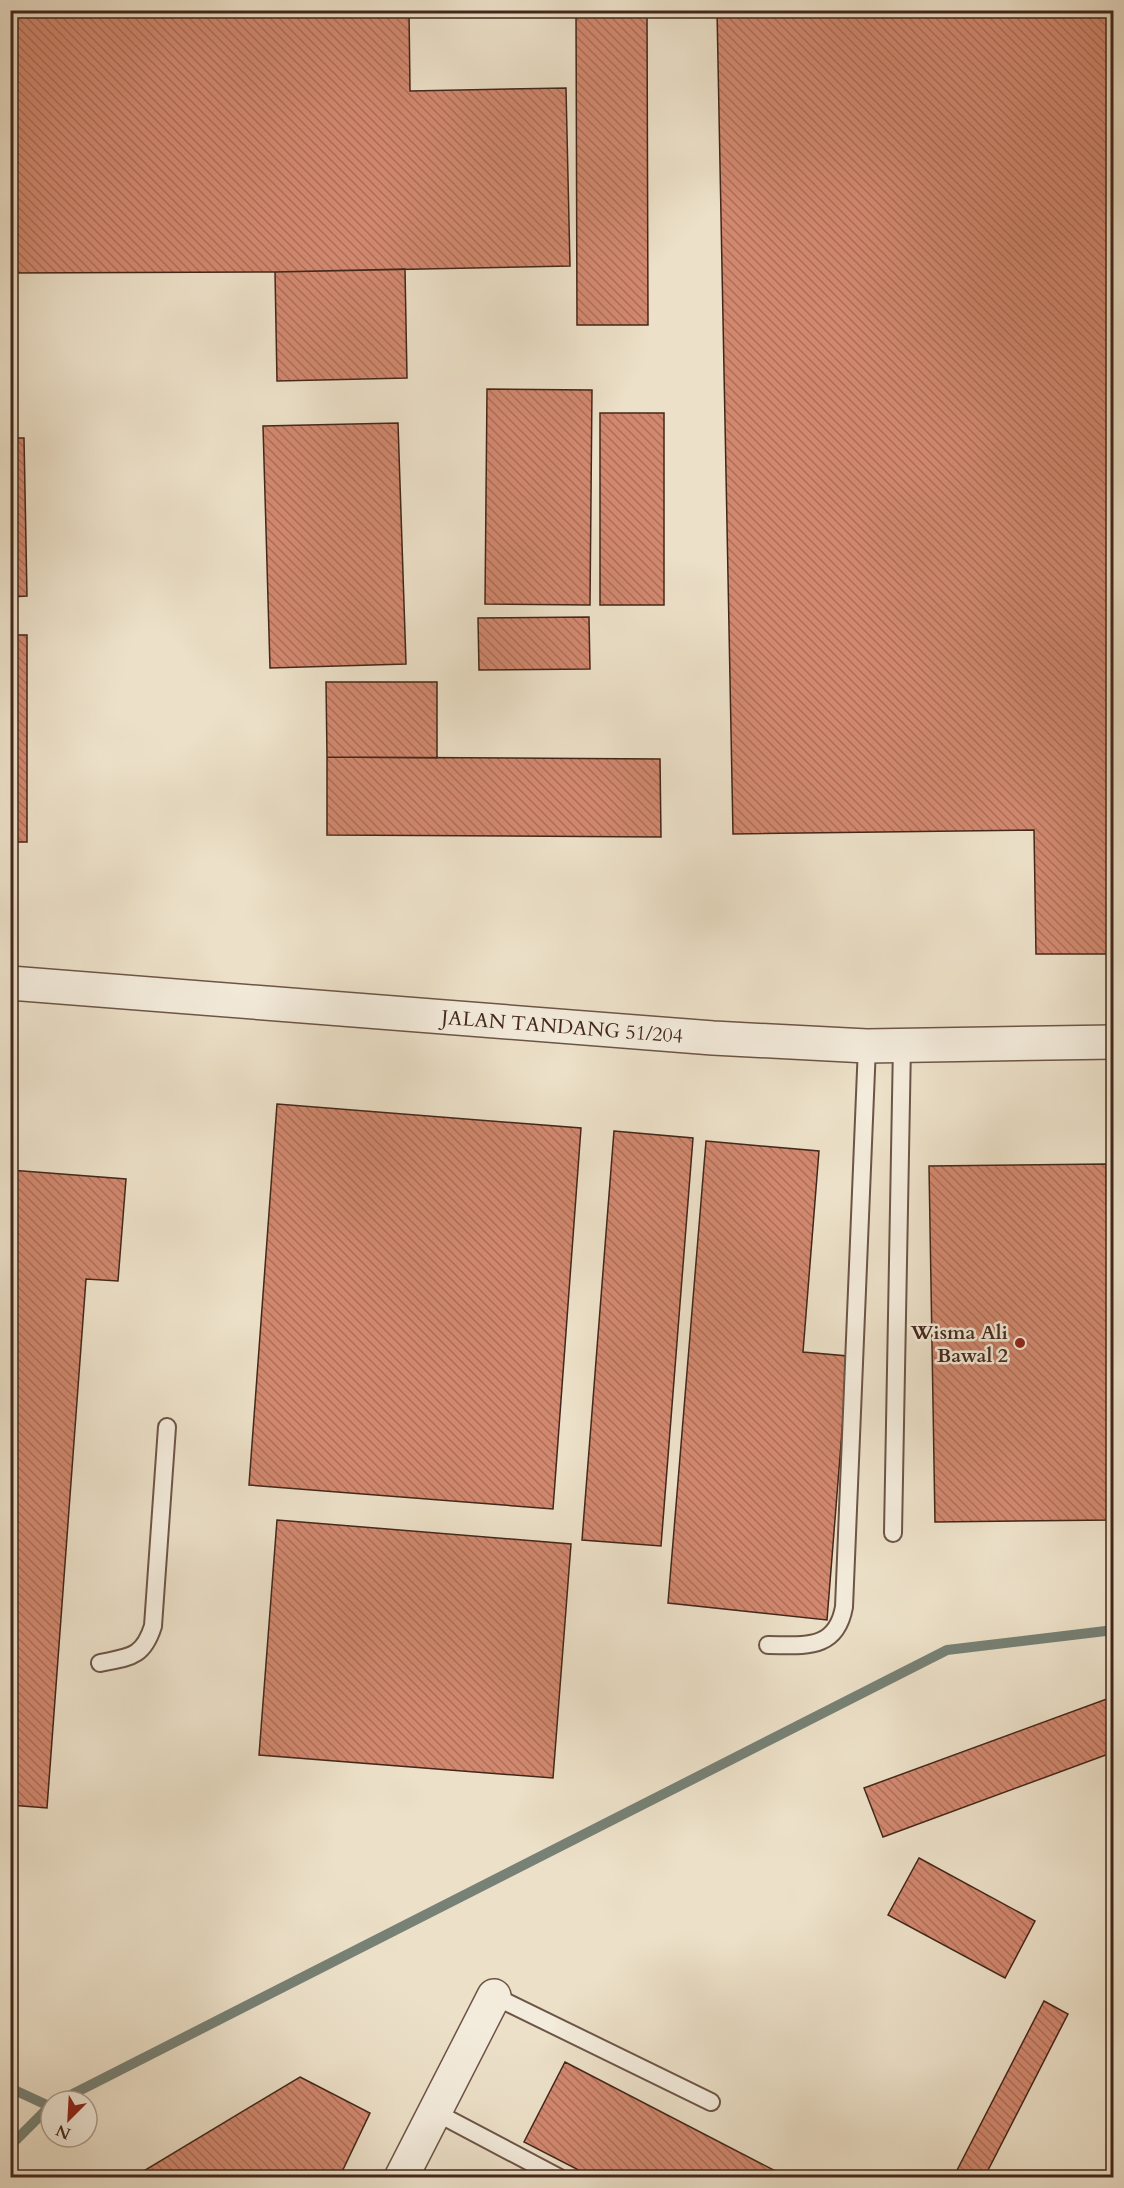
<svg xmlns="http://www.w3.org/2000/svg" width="1124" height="2188" font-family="Cardo,serif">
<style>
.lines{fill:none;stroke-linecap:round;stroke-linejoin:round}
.stream{stroke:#778175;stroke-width:10}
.building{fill:url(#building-back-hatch);stroke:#43271a;stroke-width:1.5}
.lane-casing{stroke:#6d5546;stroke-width:20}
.street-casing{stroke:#6d5546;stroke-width:36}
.lane{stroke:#f3ebdb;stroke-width:16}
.street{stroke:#f3ebdb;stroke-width:33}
.poi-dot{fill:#8f2418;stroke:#f3ebdb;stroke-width:2}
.labels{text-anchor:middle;stroke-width:5;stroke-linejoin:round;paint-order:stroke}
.street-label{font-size:20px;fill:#43271a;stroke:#f3ebdb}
.poi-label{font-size:20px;font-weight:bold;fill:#43271a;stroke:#f3ebdb;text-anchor:end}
</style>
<defs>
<pattern id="building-back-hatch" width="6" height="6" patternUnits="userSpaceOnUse" patternTransform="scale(1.5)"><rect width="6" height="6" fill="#d2886f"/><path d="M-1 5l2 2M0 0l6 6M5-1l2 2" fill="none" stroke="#ac6f5a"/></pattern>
</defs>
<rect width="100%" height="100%" fill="#ece0c8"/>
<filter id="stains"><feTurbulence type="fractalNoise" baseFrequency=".00333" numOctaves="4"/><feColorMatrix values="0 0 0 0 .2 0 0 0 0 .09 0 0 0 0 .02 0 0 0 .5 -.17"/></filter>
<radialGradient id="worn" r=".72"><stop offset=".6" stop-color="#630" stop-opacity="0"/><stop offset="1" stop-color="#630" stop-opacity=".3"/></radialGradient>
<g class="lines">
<path class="stream" d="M 10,2088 L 49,2106
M 59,2101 L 947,1650 L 1114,1630
M 10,2146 L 51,2105"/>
</g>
<path class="building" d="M 10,10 L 409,10 L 410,91 L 566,88 L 570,266 L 275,272 L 10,273 Z
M 576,10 L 647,10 L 648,325 L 577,325 Z
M 717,10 L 1114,10 L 1114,954 L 1036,954 L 1034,830 L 733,834 Z
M 405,269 L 407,378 L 277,381 L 275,272 Z
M 487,389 L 592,390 L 590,605 L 485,604 Z
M 600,413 L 664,413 L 664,605 L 600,605 Z
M 398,423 L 406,664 L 270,668 L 263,426 Z
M 10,438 L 24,438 L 27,596 L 10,597 Z
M 589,617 L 590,669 L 479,670 L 478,618 Z
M 10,635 L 27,635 L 27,842 L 10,842 Z
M 326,682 L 437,682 L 437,758 L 327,757 Z
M 327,757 L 660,759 L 661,837 L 327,835 Z
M 277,1104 L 581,1128 L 553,1509 L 249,1485 Z
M 614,1131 L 693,1138 L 661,1546 L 582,1540 Z
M 706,1141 L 819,1151 L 803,1352 L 848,1356 L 827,1620 L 668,1603 Z
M 1106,1164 L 1111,1520 L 935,1522 L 929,1166 Z
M 10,1170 L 126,1179 L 118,1281 L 86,1279 L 47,1808 L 10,1805 Z
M 277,1520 L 571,1544 L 553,1778 L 259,1755 Z
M 1112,1697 L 1114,1752 L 883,1837 L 864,1788 Z
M 919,1858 L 1035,1921 L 1005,1978 L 888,1915 Z
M 1044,2001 L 1068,2014 L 984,2178 L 953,2178 Z
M 565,2062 L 789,2178 L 594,2178 L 524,2142 Z
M 300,2077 L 370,2113 L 339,2178 L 132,2178 Z"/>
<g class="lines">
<defs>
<path id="lane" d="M 893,1533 L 902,1045
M 768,1645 C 804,1645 836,1651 844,1607 L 867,1046
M 100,1663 C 129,1657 143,1658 153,1626 L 167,1427
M 494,1996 L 711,2102
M 435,2112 L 560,2178"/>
<g id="street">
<path id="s1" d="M 10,983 L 713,1038 L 867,1046 L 1114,1042"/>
<path d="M 401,2178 L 494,1996"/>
</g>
</defs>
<use href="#lane" class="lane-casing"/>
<use href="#street" class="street-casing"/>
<use href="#lane" class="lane"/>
<use href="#street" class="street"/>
</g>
<circle class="poi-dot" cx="1020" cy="1343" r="6"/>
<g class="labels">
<g class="street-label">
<text dy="7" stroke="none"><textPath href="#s1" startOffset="554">JALAN TANDANG 51/204</textPath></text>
</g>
<g class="poi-label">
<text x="1008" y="1339">Wisma Ali<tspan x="1008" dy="23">Bawal 2</tspan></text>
</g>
</g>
<rect width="1124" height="2188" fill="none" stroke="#ece0c8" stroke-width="36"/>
<rect x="12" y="12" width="1100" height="2164" fill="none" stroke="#43271a" stroke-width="3"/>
<rect x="18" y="18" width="1088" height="2152" fill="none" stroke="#43271a" stroke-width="1.5"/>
<g transform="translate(69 2119) rotate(204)"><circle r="28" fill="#f3ebdb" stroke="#ad9d8e" stroke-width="1.5"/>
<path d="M0-4.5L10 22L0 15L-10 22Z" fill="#8f2418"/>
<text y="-9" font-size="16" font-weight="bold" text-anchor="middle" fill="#43271a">N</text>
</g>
<rect width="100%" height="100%" filter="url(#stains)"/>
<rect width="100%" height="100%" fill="url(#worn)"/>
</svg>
